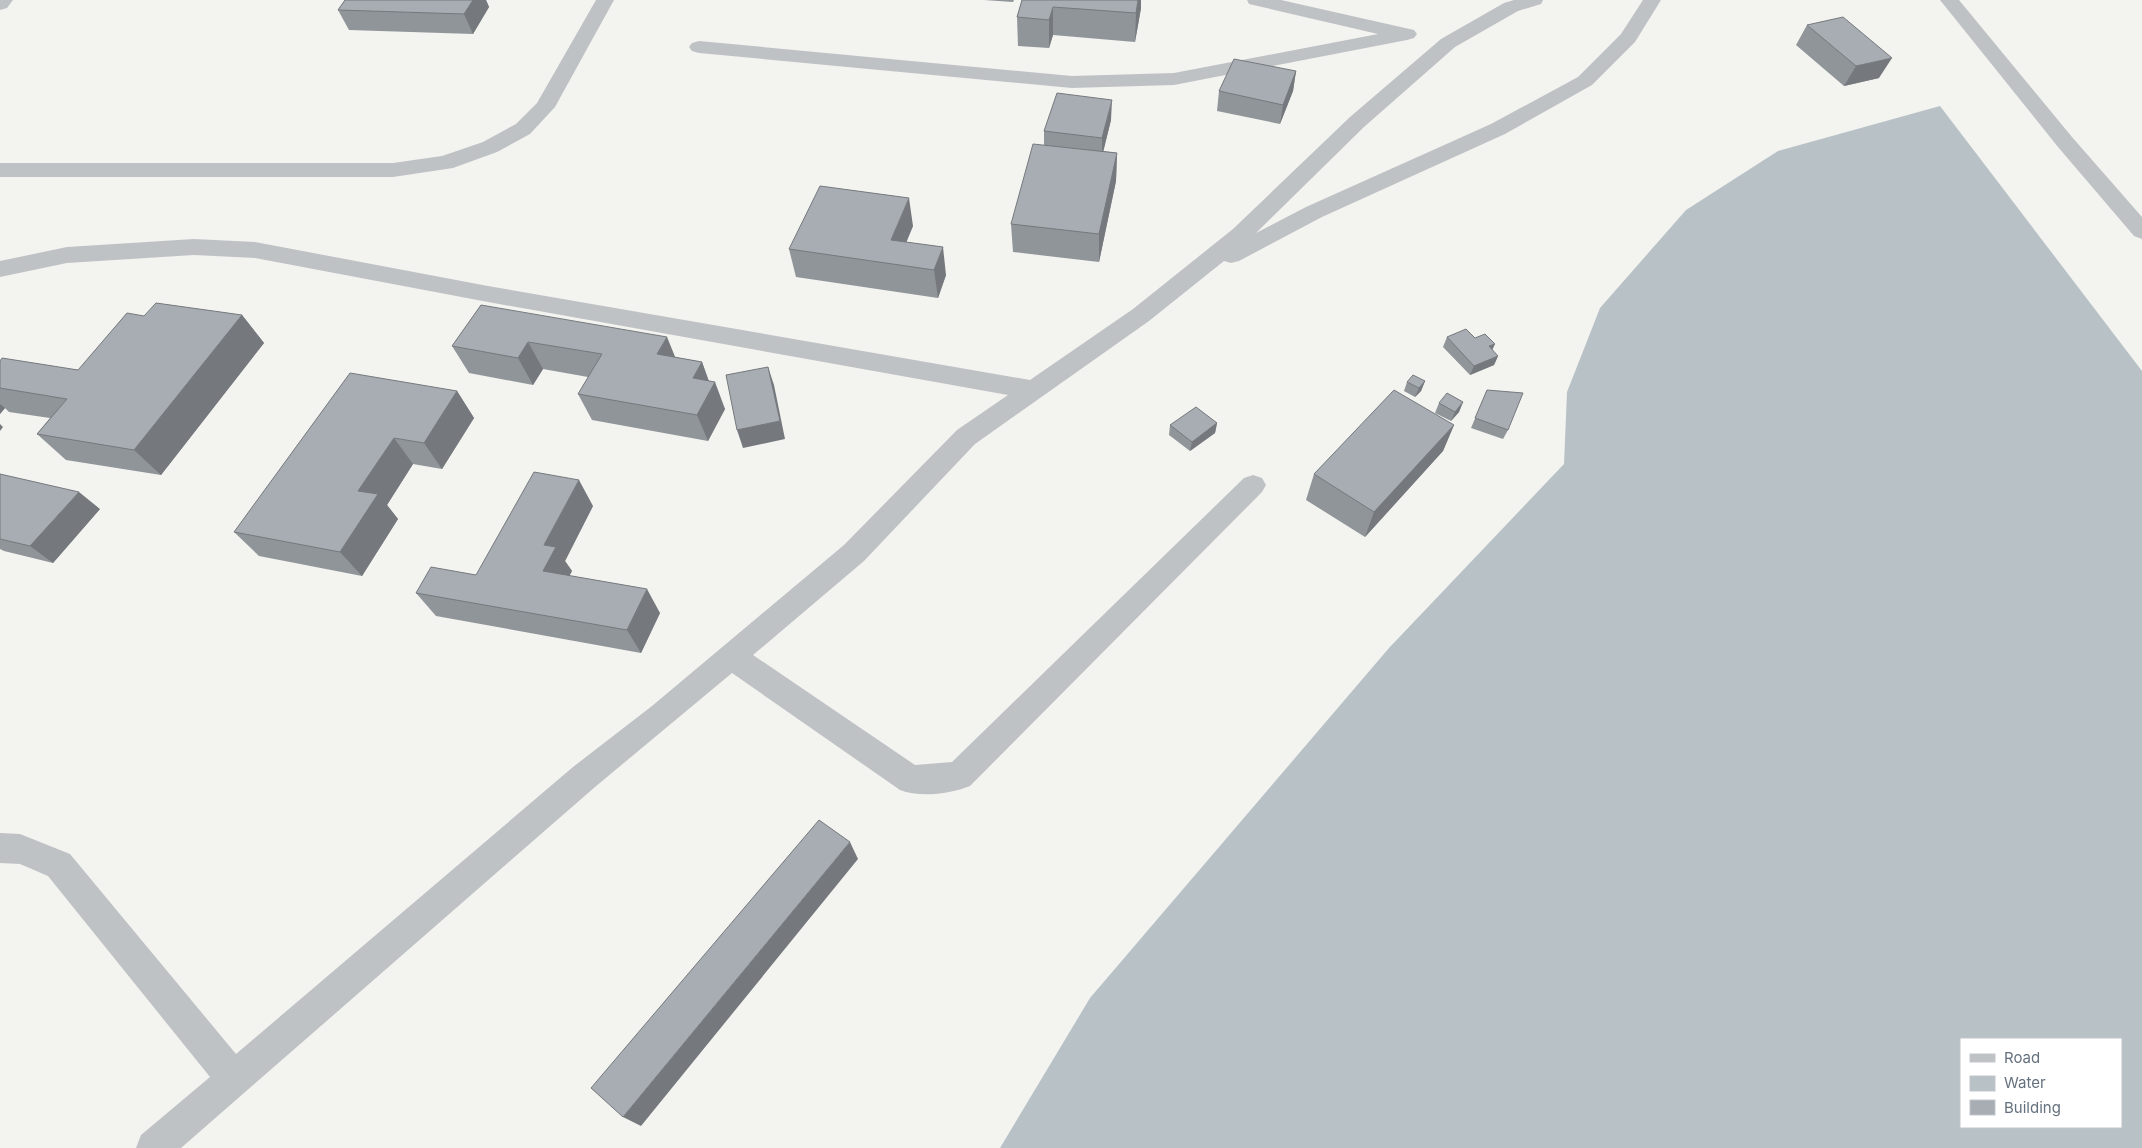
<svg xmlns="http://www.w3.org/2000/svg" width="2142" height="1148" font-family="Inter,sans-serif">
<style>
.water{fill:#b8c2c6;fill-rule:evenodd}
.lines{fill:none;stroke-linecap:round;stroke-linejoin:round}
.minor{fill:#bfc2c5;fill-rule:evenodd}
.wall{fill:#909599}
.shaded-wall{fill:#75797d}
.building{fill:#a7adb2;stroke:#75797d}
</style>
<rect width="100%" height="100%" fill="#f3f3f0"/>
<path class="water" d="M 1940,106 L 2142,371 L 2142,1148 L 1000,1148 L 1090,998 L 1389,648 L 1564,464 L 1567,392 L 1600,308 L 1686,210 L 1778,151 ZM 1961,1039 L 2121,1039 L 2121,1127 L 1961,1127 Z"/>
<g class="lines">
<path class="minor" d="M 0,0 L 13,0 L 7,8 L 0,10 Z
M 596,0 L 614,0 L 555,107 L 530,134 L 497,152 L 453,168 L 393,177 L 0,177 L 0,163 L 393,163 L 442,156 L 483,142 L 516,124 L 537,103 Z
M 1247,0 L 1281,0 L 1414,30 L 1417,34 L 1414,38 L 1407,40 L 1174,85 L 1072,88 L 699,53 L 692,51 L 689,47 L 692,43 L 699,41 L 1072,76 L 1174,73 L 1378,34 L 1249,4 Z
M 1514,0 L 1543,0 L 1541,4 L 1518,11 L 1455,47 L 1364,127 L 1256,233 L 1306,207 L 1491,124 L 1578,77 L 1621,34 L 1643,0 L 1661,0 L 1635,42 L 1592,85 L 1505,134 L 1322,217 L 1239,261 L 1231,263 L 1224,261 L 1149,321 L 975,444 L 864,561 L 753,655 L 915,765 L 952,762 L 1244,478 L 1253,475 L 1262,478 L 1266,485 L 1262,492 L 970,786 C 950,794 920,798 900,790 L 732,673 L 595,787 L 181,1148 L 136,1148 L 141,1135 L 210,1077 L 48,876 L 20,864 L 0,863 L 0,833 L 20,834 L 70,854 L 236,1054 L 573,767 L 652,706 L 844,545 L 957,430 L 1008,395 L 488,302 L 255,258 L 194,255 L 67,263 L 0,277 L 0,261 L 67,247 L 194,239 L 255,242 L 488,286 L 1030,380 L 1133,309 L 1233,229 L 1350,117 L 1441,39 L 1504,3 Z
M 1940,0 L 1959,0 L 2072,137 L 2142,217 L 2142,239 L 2134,236 L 2058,147 Z"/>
</g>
<path class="wall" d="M 345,0 L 486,0 L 489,7 L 473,34 L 349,30 L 338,10 Z
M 984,0 L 1014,0 L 1013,2 Z
M 1022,0 L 1141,0 L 1141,8 L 1135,42 L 1053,35 L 1049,48 L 1018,46 L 1017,17 Z
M 1807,25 L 1879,78 L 1844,86 L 1796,45 Z
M 1296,71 L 1293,91 L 1280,124 L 1217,111 L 1219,91 Z
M 1111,120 L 1103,151 L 1117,153 L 1116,181 L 1099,262 L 1013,252 L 1011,224 L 1044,145 L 1044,131 Z
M 913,226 L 906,242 L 946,275 L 938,298 L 796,277 L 789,249 Z
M 481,305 L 675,357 L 702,362 L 709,381 L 725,409 L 708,441 L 592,420 L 578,394 L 588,377 L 543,369 L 533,385 L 469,373 L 452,346 Z
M 242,315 L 264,343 L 161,475 L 66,460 L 37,434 L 50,418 L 9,412 L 5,408 L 0,414 L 0,361 L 78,370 L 144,316 Z
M 1447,337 L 1475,338 L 1492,350 L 1498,356 L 1494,365 L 1470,375 L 1443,347 Z
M 1425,381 L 1421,391 L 1415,397 L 1404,391 L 1407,382 Z
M 1487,390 L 1508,430 L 1503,439 L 1471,428 Z
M 457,391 L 474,418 L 442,469 L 413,464 L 387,505 L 398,519 L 362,576 L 259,556 L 234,532 Z
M 1463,402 L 1459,412 L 1451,421 L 1435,413 L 1439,403 Z
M 1217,423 L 1215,433 L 1190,451 L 1169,435 L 1170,425 Z
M 1454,425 L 1443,451 L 1365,537 L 1306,500 L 1314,474 Z
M 593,506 L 565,561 L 572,571 L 569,576 L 660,613 L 641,653 L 436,616 L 416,593 L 476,575 Z
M 100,509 L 53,563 L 4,551 L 0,549 L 0,539 Z"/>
<path class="shaded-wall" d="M 473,0 L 486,0 L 489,7 L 473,34 L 464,14 Z
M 1138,0 L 1141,0 L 1141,8 L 1135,42 L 1136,13 Z
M 1053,7 L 1053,35 L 1049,48 L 1049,20 Z
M 1892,58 L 1879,78 L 1844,86 L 1856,66 Z
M 1296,71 L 1293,91 L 1280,124 L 1283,105 Z
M 1112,100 L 1111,120 L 1102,157 L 1102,138 Z
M 1117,153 L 1116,181 L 1099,262 L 1099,234 Z
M 909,198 L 913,226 L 897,265 L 891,240 Z
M 943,247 L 946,275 L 938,298 L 934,270 Z
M 242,315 L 264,343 L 161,475 L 134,450 Z
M 667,337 L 678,364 L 657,354 Z
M 528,342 L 543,369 L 533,385 L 518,358 Z
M 1495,344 L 1491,353 L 1489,346 Z
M 1498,356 L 1494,365 L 1470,375 L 1474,366 Z
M 702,362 L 711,388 L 715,382 L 725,409 L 708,441 L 697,415 L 693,378 Z
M 768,367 L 774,385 L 785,439 L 743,448 L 737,430 Z
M 1425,381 L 1421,391 L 1415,397 L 1419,388 Z
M 457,391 L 474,418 L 442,469 L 424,443 Z
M 1463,402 L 1459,412 L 1451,421 L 1455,412 Z
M 0,404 L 5,408 L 0,414 Z
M 1217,423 L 1215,433 L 1190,451 L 1192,442 Z
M 0,424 L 3,427 L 0,431 Z
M 1454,425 L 1443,451 L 1365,537 L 1374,512 Z
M 394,438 L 413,464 L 387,505 L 398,519 L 362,576 L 340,552 L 358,491 Z
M 579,480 L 593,506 L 565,561 L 572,571 L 559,595 L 543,571 L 544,545 Z
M 79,492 L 100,509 L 53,563 L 30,546 Z
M 647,589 L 660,613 L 641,653 L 627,630 Z
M 850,842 L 858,859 L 641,1126 L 623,1117 Z"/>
<path class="building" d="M 345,0 L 473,0 L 464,14 L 338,10 Z
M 1022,0 L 1138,0 L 1136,13 L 1053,7 L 1049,20 L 1017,17 Z
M 1843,17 L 1892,58 L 1856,66 L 1807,25 Z
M 1234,59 L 1296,71 L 1283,105 L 1219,91 Z
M 1057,93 L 1112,100 L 1102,138 L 1044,131 Z
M 1033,144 L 1117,153 L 1099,234 L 1011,224 Z
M 820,186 L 909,198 L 891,240 L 943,247 L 934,270 L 789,249 Z
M 156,303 L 242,315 L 134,450 L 37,434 L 67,399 L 0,388 L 0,361 L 2,358 L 78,370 L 127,313 L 144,316 Z
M 481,305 L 667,337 L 657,354 L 702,362 L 693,378 L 715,382 L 697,415 L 578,394 L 602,354 L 528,342 L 518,358 L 452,346 Z
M 1466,329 L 1475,338 L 1485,334 L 1495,344 L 1489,346 L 1498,356 L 1474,366 L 1447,337 Z
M 768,367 L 780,421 L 737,430 L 726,375 Z
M 350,373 L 457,391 L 424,443 L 394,438 L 358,491 L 378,494 L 340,552 L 234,532 Z
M 1413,375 L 1425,381 L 1419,388 L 1407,382 Z
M 1394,390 L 1454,425 L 1374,512 L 1314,474 Z
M 1487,390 L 1523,393 L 1508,430 L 1475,418 Z
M 1447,393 L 1463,402 L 1455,412 L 1439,403 Z
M 1196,407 L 1217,423 L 1192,442 L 1170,425 Z
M 534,472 L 579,480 L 544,545 L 556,547 L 543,571 L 647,589 L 627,630 L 416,593 L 431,567 L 476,575 Z
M 0,474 L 79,492 L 30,546 L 0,539 Z
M 819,820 L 850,842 L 623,1117 L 591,1088 Z"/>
<rect x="1960" y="1038" width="162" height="90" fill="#ffffff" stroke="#c1c6cb"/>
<rect x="1970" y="1054" width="25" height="8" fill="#bfc2c5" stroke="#c1c6cb"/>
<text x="2004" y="1063" font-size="15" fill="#65717e">Road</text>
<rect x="1970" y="1076" width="25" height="15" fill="#b8c2c6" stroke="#c1c6cb"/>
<text x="2004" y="1088" font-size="15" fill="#65717e">Water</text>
<rect x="1970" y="1100" width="25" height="15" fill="#a7adb2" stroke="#c1c6cb"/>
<text x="2004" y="1113" font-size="15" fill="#65717e">Building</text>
</svg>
